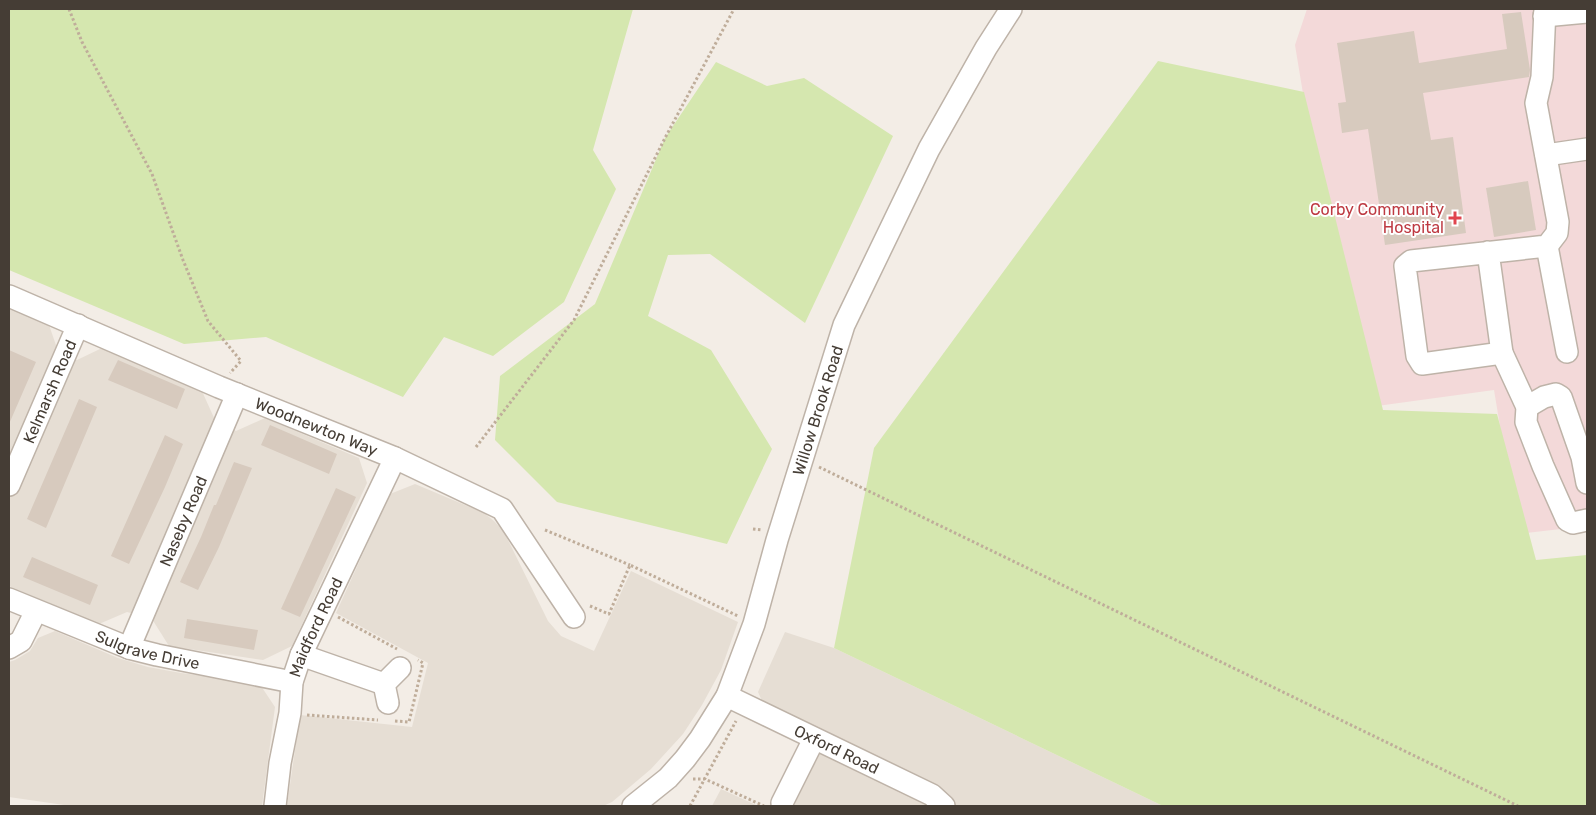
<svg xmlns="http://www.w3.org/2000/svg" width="1596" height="815" font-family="Rubik,sans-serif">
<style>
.residential{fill:#e6ded4}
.medical{fill:#f3d9d9}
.green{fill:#d5e7af}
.building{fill:#d7cabe}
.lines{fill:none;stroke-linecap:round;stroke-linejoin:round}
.minor-casing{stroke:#beb3a8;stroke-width:24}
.path{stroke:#bfad9a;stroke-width:3;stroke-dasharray:2.5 2.5;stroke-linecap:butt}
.minor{stroke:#fff;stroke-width:21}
.health-dot{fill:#e0444e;stroke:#fff;stroke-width:2}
.labels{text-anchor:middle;stroke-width:4;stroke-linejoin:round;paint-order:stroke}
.health-label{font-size:16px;fill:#be3a42;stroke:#fff;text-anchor:end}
.street-label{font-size:16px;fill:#453d35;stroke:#fff}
</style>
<rect width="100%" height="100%" fill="#f3ede6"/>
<path class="residential" d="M 9,307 L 49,325 L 57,348 L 77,360 L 102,348 L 201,389 L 215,420 L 236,431 L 265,418 L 359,458 L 367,483 L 292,646 L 263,660 L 169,646 L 152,619 L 127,612 L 99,624 L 9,586 Z
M 415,484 L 484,513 L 494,521 L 504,532 L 548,621 L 561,636 L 594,651 L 631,571 L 738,622 L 721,670 L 702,705 L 683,734 L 651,769 L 612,802 L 603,806 L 287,806 L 300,715 L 412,727 L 428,663 L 336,613 L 390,494 Z
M 55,631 L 118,658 L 148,667 L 181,673 L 259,683 L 275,707 L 262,806 L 71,806 L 9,797 L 9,662 L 15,660 L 30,651 L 38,638 Z
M 785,632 L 834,648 L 1163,806 L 794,806 L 828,733 L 763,703 L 758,692 Z
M 721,789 L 758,806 L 712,806 Z"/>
<path class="medical" d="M 1307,9 L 1587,9 L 1587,526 L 1518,534 L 1494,390 L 1355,409 L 1295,45 Z"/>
<path class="green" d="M 9,9 L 633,9 L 593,150 L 616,189 L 564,302 L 493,356 L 444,337 L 403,397 L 266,337 L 184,344 L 9,270 Z
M 1158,61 L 1304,92 L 1383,410 L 1497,414 L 1536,560 L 1587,555 L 1587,806 L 1163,806 L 834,648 L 874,448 Z
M 716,62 L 767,86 L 804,78 L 893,136 L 805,323 L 710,254 L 668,255 L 648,316 L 711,350 L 772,449 L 727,544 L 557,502 L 495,440 L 500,376 L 595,304 L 665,138 Z"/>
<path class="building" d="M 1521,12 L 1530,70 L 1529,77 L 1423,93 L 1431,140 L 1453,137 L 1466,233 L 1385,245 L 1368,129 L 1342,133 L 1338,103 L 1346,102 L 1337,43 L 1414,31 L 1419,63 L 1507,49 L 1502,14 Z
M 1528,181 L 1536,230 L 1494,237 L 1486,188 Z
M 9,350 L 36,362 L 9,424 Z
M 118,360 L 185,389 L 177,409 L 108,380 Z
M 79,399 L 97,407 L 46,528 L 27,519 Z
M 270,425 L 337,454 L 329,474 L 261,445 Z
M 165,435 L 183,444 L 165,487 L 129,564 L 111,556 Z
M 234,462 L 252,468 L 219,547 L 198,590 L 180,582 L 201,537 L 214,505 L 216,505 Z
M 336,488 L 356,497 L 300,617 L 281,609 Z
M 32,557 L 98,585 L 90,605 L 23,577 Z
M 187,619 L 258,630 L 254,650 L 184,638 Z"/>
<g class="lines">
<defs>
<g id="minor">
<path d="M 1544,16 L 1587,12"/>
<path d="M 1546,155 L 1587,149"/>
<path d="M 1547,246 L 1567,352"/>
<path d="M 1488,252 L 1502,353 L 1422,364 L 1417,356 L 1405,266 L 1411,261 L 1547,246 L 1557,233 L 1558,222 L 1536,103 L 1542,77 L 1545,9"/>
<path id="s1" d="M 9,296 L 219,387 L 395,458 L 502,509 L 574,617"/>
<path d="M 1502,353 L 1527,407 L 1526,422 L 1543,466 L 1567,520 L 1573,523 L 1587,520"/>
<path d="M 1527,407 L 1544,397 L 1556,394 L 1561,397 L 1582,457 L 1587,483"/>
<path id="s2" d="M 9,485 L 78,325"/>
<path id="s3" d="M 9,599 L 129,648 L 157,655 L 292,682"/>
<path d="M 9,648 L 21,641 L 36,611"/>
<path id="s4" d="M 129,648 L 237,394"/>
<path d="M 301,655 L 384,684"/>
<path id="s5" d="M 727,696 L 932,795 L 944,806"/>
<path d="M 388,703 L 384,684 L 400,668"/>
<path d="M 782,803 L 814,739"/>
<path id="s6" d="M 275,806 L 280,763 L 290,713 L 292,682 L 301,655 L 395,458"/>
<path id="s7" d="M 633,806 L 668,778 L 685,759 L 700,739 L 727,696 L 754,624 L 777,540 L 844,325 L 929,149 L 986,48 L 1011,9"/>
</g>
</defs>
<use href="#minor" class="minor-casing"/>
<path class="path" d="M 69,9 L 82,42 L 152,174 L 183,260 L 208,321 L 241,361 L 230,373
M 476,447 L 574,320 L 665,138 L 734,9
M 819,467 L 1518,806
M 753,529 L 762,530
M 545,530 L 630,565
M 590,606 L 609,614 L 630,565 L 738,616
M 338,617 L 397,649
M 307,715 L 378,720
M 395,721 L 409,722 L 423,663 L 418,660
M 693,779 L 705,779 L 764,806
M 690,806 L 736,721"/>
<use href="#minor" class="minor"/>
</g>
<path class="health-dot" d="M1452.5 210.5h5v5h5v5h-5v5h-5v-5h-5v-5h5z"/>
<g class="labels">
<g class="health-label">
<text x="1444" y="215">Corby Community<tspan x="1444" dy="18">Hospital</tspan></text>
</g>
<g class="street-label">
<text dy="6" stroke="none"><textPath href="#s2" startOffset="102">Kelmarsh Road</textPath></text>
<text dy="6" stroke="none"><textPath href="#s7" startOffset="446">Willow Brook Road</textPath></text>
<text dy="6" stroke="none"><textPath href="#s1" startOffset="334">Woodnewton Way</textPath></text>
<text dy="6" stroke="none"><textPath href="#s4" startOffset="138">Naseby Road</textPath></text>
<text dy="6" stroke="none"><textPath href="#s6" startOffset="185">Maidford Road</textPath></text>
<text dy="6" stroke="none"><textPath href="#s3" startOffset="148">Sulgrave Drive</textPath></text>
<text dy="6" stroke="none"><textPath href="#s5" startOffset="122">Oxford Road</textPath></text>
</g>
</g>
<rect width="1596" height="815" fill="none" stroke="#453d35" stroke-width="20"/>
</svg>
